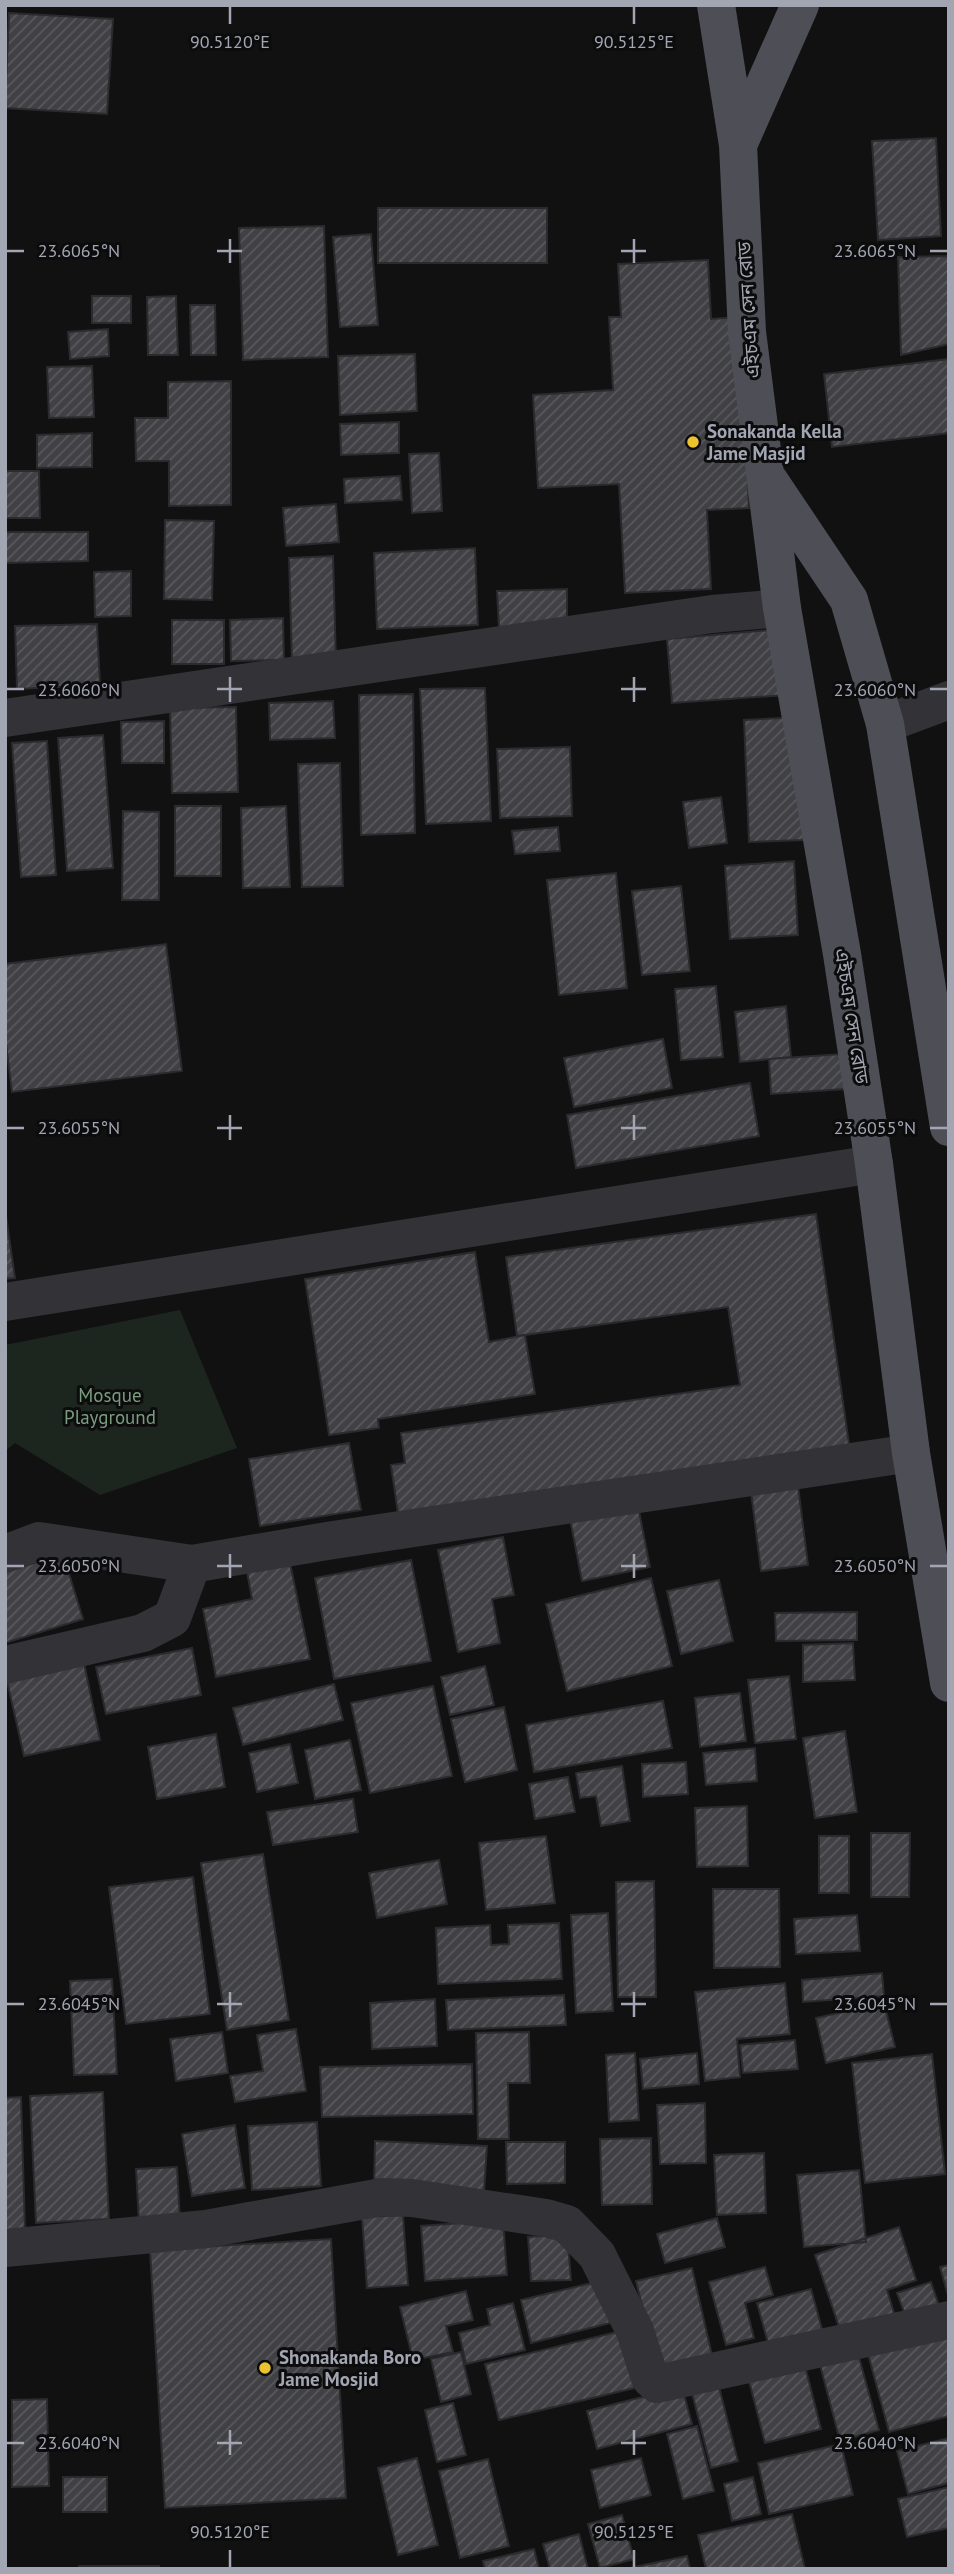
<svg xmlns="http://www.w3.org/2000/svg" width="954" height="2574" font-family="'PT Sans','Noto Sans Bengali',sans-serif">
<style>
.green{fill:#1d251f}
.building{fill:url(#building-hatch);stroke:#2b2b2e;stroke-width:2}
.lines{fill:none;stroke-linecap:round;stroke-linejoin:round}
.minor{stroke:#323237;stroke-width:38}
.major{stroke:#4e4f56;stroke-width:38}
.ticks{fill:none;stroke:#a2a5b2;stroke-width:2.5}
.poi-dot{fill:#ebc230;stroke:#0c0c0d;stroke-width:2.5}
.labels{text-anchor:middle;stroke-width:6;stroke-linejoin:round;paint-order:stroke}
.street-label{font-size:19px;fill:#a2a5b2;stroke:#0c0c0d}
.poi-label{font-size:19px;font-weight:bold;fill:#a2a5b2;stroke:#0c0c0d;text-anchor:start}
.park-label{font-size:19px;fill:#7a9d80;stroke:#0c0c0d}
.ticks-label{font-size:18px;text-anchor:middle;fill:#a2a5b2;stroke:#0c0c0d;stroke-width:6;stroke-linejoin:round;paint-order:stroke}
</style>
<defs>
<pattern id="building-hatch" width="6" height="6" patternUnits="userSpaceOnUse" patternTransform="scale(1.75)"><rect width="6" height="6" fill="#404045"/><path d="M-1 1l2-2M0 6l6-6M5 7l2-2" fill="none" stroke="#58595d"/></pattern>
</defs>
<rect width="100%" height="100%" fill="#111112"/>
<path class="green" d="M 180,1310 L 237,1448 L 100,1495 L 15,1443 L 5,1451 L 5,1345 Z"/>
<path class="building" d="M 9,13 L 113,19 L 107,114 L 5,108 Z
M 936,138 L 941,236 L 878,240 L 872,141 Z
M 378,208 L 547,208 L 547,263 L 378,263 Z
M 324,226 L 328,357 L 243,360 L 239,228 Z
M 371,234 L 378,325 L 340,327 L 333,237 Z
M 949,256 L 949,344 L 901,355 L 898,257 Z
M 708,260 L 711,319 L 740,317 L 749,508 L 707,510 L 711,589 L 625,593 L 619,484 L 538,488 L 533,395 L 613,390 L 609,317 L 621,317 L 618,264 Z
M 92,296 L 131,296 L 131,323 L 92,323 Z
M 176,296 L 178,355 L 148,355 L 147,297 Z
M 190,305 L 215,305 L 216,355 L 191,355 Z
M 108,329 L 109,356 L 70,359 L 68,332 Z
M 415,354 L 417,411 L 340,415 L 338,356 Z
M 949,359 L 949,433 L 832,447 L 824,374 Z
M 92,366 L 94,417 L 49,418 L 47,367 Z
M 231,381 L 231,505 L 169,506 L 169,461 L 136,461 L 135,418 L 168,418 L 168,382 Z
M 399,422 L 399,453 L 341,455 L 340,424 Z
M 92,433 L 92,467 L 37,468 L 37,435 Z
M 439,453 L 442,511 L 412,513 L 409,454 Z
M 5,471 L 39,471 L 40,518 L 5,518 Z
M 400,476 L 402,500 L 345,503 L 344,479 Z
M 336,504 L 339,542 L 286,546 L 283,508 Z
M 165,520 L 214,521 L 212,600 L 164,599 Z
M 5,532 L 88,532 L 88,561 L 5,563 Z
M 475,548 L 478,625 L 377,629 L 374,553 Z
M 333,556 L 336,661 L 292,663 L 289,558 Z
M 131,571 L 131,616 L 95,617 L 94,572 Z
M 567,589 L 567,625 L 499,628 L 497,591 Z
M 283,618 L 284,660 L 231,661 L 230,620 Z
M 172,620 L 224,620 L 224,664 L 172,664 Z
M 97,624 L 100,685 L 17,689 L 15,626 Z
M 781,629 L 786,695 L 672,703 L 667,639 Z
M 485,688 L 491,821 L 426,824 L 420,689 Z
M 413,694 L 415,833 L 361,835 L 359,695 Z
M 333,701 L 335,738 L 270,740 L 269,703 Z
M 236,707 L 238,792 L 172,793 L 170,708 Z
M 801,717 L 805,840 L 749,842 L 744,720 Z
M 164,721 L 164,763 L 122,763 L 121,722 Z
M 103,735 L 113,868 L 67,871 L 58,738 Z
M 47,741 L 56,875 L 21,877 L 12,743 Z
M 570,747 L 572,816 L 500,818 L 497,749 Z
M 340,763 L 343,886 L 302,887 L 298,764 Z
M 721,797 L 727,843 L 689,848 L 683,802 Z
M 175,806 L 221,806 L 221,876 L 175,876 Z
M 286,806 L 290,887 L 243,888 L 241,808 Z
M 123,811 L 159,812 L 159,900 L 122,900 Z
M 558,827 L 560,851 L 515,854 L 512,831 Z
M 794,861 L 798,935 L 730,939 L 725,866 Z
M 616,873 L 627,988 L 559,995 L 547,880 Z
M 681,886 L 690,971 L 642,975 L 632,891 Z
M 166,944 L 182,1071 L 12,1092 L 5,1035 L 5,964 Z
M 716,986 L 723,1057 L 681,1060 L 675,989 Z
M 786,1006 L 791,1057 L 740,1062 L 735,1012 Z
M 663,1039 L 672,1088 L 574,1107 L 564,1058 Z
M 842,1054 L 845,1089 L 771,1094 L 769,1059 Z
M 750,1083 L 759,1136 L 576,1168 L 567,1115 Z
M 5,1209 L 15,1278 L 5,1279 Z
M 816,1214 L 850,1451 L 398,1514 L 391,1465 L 405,1463 L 401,1433 L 740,1385 L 728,1307 L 517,1336 L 506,1257 Z
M 475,1252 L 489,1342 L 525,1335 L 535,1394 L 378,1419 L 379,1428 L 329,1435 L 305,1279 Z
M 349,1443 L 361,1510 L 260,1526 L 249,1459 Z
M 797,1478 L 808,1565 L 761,1571 L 750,1484 Z
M 638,1506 L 650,1567 L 582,1581 L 570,1519 Z
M 503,1537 L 514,1595 L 492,1599 L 500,1643 L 458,1652 L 438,1550 Z
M 63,1554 L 83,1619 L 5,1643 L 5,1572 Z
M 411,1560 L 431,1661 L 334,1679 L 315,1578 Z
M 290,1563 L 310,1659 L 216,1677 L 203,1609 L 252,1599 L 247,1572 Z
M 651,1578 L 672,1666 L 567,1691 L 546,1604 Z
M 719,1580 L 733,1641 L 681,1654 L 667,1591 Z
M 857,1612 L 857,1640 L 776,1641 L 775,1613 Z
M 853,1643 L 855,1680 L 803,1682 L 803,1645 Z
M 192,1648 L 201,1695 L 106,1714 L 96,1667 Z
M 84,1663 L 100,1740 L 24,1756 L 7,1681 Z
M 485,1666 L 494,1705 L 450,1715 L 441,1677 Z
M 789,1676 L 796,1739 L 755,1743 L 748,1680 Z
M 334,1684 L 343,1720 L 243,1745 L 233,1708 Z
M 433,1686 L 452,1776 L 370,1793 L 351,1703 Z
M 740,1693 L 746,1741 L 700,1747 L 695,1698 Z
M 663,1701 L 672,1748 L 534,1772 L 526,1725 Z
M 504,1707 L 517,1770 L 465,1782 L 451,1719 Z
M 845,1731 L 857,1812 L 815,1818 L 803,1738 Z
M 216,1734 L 225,1787 L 157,1799 L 148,1747 Z
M 350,1740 L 361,1790 L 315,1799 L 305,1750 Z
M 290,1744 L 298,1783 L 257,1792 L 249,1753 Z
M 755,1748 L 757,1781 L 706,1785 L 703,1753 Z
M 686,1762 L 688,1794 L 643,1797 L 642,1764 Z
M 622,1766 L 630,1821 L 601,1826 L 596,1796 L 580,1798 L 576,1773 Z
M 568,1777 L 575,1812 L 535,1819 L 529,1784 Z
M 353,1799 L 358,1832 L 273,1845 L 267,1812 Z
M 747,1806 L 748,1866 L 697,1867 L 695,1808 Z
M 871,1833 L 910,1833 L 909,1897 L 871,1897 Z
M 546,1836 L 555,1903 L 486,1910 L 479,1843 Z
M 819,1836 L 849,1836 L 849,1893 L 819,1893 Z
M 263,1854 L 289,2020 L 227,2030 L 201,1863 Z
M 439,1860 L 447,1904 L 377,1918 L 369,1873 Z
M 193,1877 L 210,2014 L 126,2024 L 109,1887 Z
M 654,1881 L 656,1997 L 618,1997 L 616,1882 Z
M 713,1889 L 779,1889 L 780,1967 L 714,1968 Z
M 608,1913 L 613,2011 L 576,2013 L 571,1915 Z
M 857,1915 L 860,1951 L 796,1954 L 794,1919 Z
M 559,1923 L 562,1979 L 438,1984 L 436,1928 L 490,1925 L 491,1945 L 509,1944 L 508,1925 Z
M 882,1973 L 884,1996 L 803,2002 L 802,1980 Z
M 112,1979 L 117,2074 L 74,2075 L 70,1981 Z
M 785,1983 L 790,2034 L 737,2039 L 740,2077 L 705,2081 L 695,1992 Z
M 564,1995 L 566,2025 L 448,2030 L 446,2000 Z
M 435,1999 L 437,2046 L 372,2049 L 370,2003 Z
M 884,2003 L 895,2047 L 826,2063 L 816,2018 Z
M 296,2029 L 306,2091 L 235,2102 L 230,2076 L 263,2071 L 257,2035 Z
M 222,2032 L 228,2073 L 176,2081 L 170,2039 Z
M 529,2032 L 530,2083 L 508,2083 L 509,2139 L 478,2139 L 476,2033 Z
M 795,2040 L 798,2069 L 743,2073 L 740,2045 Z
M 635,2053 L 639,2120 L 609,2122 L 606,2055 Z
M 697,2053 L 699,2084 L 643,2089 L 640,2059 Z
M 932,2054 L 945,2174 L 865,2183 L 852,2063 Z
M 472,2064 L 473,2114 L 322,2117 L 320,2067 Z
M 103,2092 L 109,2219 L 36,2223 L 30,2096 Z
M 21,2097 L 25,2230 L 5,2230 L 5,2098 Z
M 705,2103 L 706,2163 L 660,2164 L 657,2105 Z
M 317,2122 L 321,2186 L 252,2190 L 248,2126 Z
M 235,2125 L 245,2188 L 192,2196 L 182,2134 Z
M 651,2138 L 652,2204 L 602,2205 L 600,2139 Z
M 375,2141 L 487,2146 L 484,2192 L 374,2187 Z
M 506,2142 L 565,2142 L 565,2183 L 507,2184 Z
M 764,2153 L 766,2213 L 717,2215 L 714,2155 Z
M 177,2167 L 180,2221 L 139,2223 L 136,2169 Z
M 859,2170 L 866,2242 L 804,2247 L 797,2175 Z
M 403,2215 L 408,2285 L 367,2288 L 362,2217 Z
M 717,2218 L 725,2247 L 665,2263 L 657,2234 Z
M 503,2220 L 507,2275 L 425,2281 L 421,2226 Z
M 899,2227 L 916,2280 L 887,2290 L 895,2316 L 841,2333 L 815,2255 Z
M 567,2234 L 571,2280 L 531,2281 L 528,2237 Z
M 331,2239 L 346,2498 L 165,2508 L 150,2250 Z
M 949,2265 L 949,2299 L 940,2267 Z
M 765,2267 L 773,2295 L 745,2303 L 754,2338 L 726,2345 L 709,2282 Z
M 692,2268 L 714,2364 L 659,2376 L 636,2281 Z
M 600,2281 L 610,2323 L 531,2343 L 521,2300 Z
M 931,2282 L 941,2312 L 908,2323 L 897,2293 Z
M 811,2289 L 825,2340 L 771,2354 L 757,2303 Z
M 466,2291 L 473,2320 L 446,2326 L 453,2352 L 413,2360 L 400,2307 Z
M 513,2303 L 525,2350 L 466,2364 L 459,2333 L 490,2325 L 487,2309 Z
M 625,2330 L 639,2387 L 499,2420 L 485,2364 Z
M 949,2333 L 949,2416 L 889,2432 L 868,2354 Z
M 857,2350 L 879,2430 L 840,2441 L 819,2361 Z
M 461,2352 L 471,2394 L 441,2402 L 431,2359 Z
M 804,2362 L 821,2429 L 765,2443 L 748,2377 Z
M 718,2383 L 738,2461 L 711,2468 L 691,2389 Z
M 682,2387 L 692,2424 L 597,2449 L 587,2411 Z
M 47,2399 L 49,2486 L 12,2487 L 12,2400 Z
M 453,2403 L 466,2455 L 437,2462 L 425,2410 Z
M 697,2426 L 714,2491 L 683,2499 L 667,2434 Z
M 949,2438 L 949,2483 L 908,2494 L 897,2451 Z
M 841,2444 L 853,2495 L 769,2514 L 758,2463 Z
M 417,2458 L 438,2545 L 398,2555 L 378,2468 Z
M 641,2458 L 651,2495 L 600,2508 L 591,2470 Z
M 488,2459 L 509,2546 L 460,2558 L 439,2471 Z
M 63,2477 L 107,2477 L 107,2512 L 63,2512 Z
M 753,2477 L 761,2514 L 732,2521 L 724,2484 Z
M 949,2487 L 949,2528 L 907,2537 L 898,2499 Z
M 792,2514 L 805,2569 L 706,2569 L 698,2535 Z
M 622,2515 L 634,2559 L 600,2568 L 588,2524 Z
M 579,2534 L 588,2569 L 550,2569 L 543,2544 Z
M 534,2549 L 539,2569 L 485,2569 L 483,2561 Z
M 687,2556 L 690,2569 L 625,2569 Z
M 79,2566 L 159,2566 L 159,2569 L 79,2569 Z"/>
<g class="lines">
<path class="minor" d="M 5,718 L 712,614 L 782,608
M 885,724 L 949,700
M 5,1302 L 874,1164
M 5,1554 L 39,1541 L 192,1564 L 327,1541 L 911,1453
M 5,1665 L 143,1633 L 172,1618 L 192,1564
M 5,2248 L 206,2229 L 382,2197 L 412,2198 L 546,2218 L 567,2224 L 597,2255 L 635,2331 L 650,2378 L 657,2384 L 949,2320"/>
<path class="major" d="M 716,5 L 738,145 L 747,332 L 782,608 L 842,954 L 874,1164 L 911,1453 L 949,1683
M 738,145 L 800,5
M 770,482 L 849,600 L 885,724 L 949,1127"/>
</g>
<path class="ticks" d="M 230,7 L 230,24M 634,7 L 634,24M 230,239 L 230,263M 634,239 L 634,263M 7,251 L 24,251M 217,251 L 242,251M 621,251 L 646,251M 930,251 L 947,251M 230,677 L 230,702M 634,677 L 634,702M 7,689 L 24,689M 217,689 L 242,689M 621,689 L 646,689M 930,689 L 947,689M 230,1115 L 230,1140M 634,1115 L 634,1140M 7,1128 L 24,1128M 217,1128 L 242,1128M 621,1128 L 646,1128M 930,1128 L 947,1128M 230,1554 L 230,1578M 634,1554 L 634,1578M 7,1566 L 24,1566M 217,1566 L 242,1566M 621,1566 L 646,1566M 930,1566 L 947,1566M 230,1992 L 230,2017M 634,1992 L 634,2017M 7,2004 L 24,2004M 217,2004 L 242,2004M 621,2004 L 646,2004M 930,2004 L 947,2004M 230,2430 L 230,2455M 634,2430 L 634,2455M 7,2443 L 24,2443M 217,2443 L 242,2443M 621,2443 L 646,2443M 930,2443 L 947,2443M 230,2550 L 230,2567M 634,2550 L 634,2567"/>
<g class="poi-dot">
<circle cx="693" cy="442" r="7"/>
<circle cx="265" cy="2368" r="7"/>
</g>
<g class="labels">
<g class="street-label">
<text transform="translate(748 310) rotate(-94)" y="7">এইচএম সেন রোড</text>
<text transform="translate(852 1016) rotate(81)" y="7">এইচএম সেন রোড</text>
</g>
<g class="poi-label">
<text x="707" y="438">Sonakanda Kella<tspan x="707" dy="22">Jame Masjid</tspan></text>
<text x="279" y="2364">Shonakanda Boro<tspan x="279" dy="22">Jame Mosjid</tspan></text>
</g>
<g class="park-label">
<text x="110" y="1402">Mosque<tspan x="110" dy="22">Playground</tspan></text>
</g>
</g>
<g class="ticks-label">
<text x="230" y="48">90.5120°E</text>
<text x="634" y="48">90.5125°E</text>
<text x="79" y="257">23.6065°N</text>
<text x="875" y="257">23.6065°N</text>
<text x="79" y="696">23.6060°N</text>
<text x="875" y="696">23.6060°N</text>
<text x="79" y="1134">23.6055°N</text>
<text x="875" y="1134">23.6055°N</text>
<text x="79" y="1572">23.6050°N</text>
<text x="875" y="1572">23.6050°N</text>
<text x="79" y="2010">23.6045°N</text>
<text x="875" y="2010">23.6045°N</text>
<text x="79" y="2449">23.6040°N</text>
<text x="875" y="2449">23.6040°N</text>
<text x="230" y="2538">90.5120°E</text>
<text x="634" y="2538">90.5125°E</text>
</g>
<rect width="954" height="2574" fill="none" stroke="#a2a5b2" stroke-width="14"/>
</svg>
